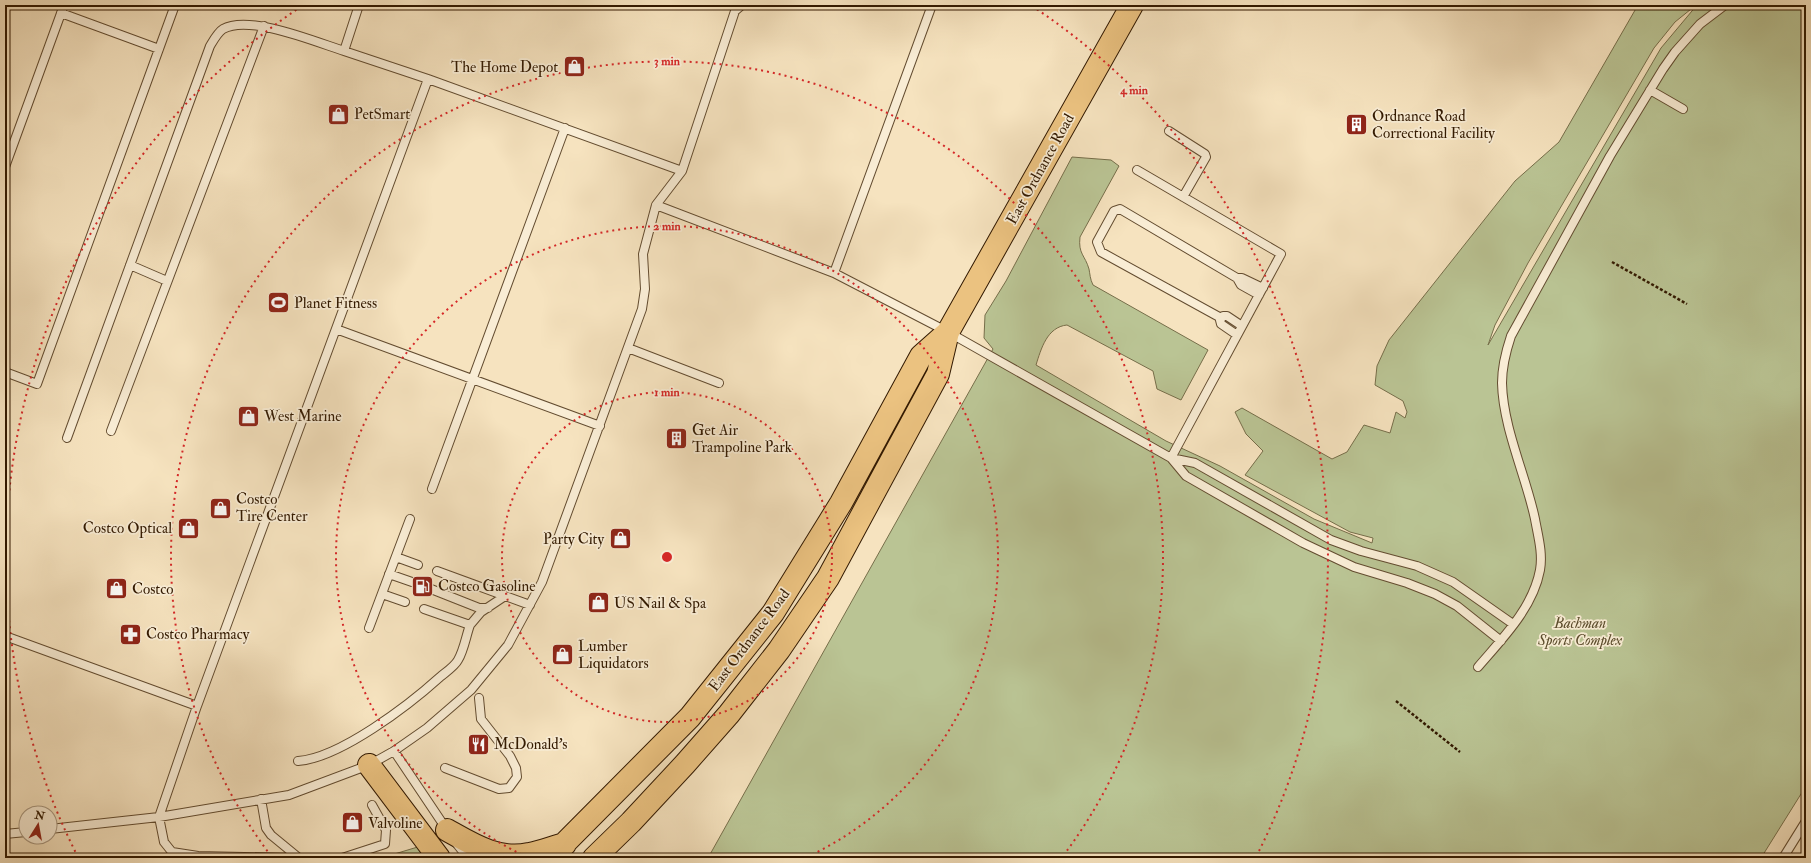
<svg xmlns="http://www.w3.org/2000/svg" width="1811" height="863" font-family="'IM FELL Double Pica',serif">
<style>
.green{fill:#bac494;stroke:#766e4a}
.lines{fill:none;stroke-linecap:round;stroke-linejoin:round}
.service-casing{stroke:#634c30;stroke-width:10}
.primary-casing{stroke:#321900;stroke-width:24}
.path{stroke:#321900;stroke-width:2.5;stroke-dasharray:3 2;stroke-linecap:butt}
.service{stroke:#f9edd5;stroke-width:8}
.primary{stroke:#ebc280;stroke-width:22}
.ring{fill:none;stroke:#d62828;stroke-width:2;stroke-dasharray:2 4}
.labels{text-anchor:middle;stroke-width:3.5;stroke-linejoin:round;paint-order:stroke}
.poi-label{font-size:15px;fill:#321900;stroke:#f9edd5;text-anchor:start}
.street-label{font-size:15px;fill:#321900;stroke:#f9edd5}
.park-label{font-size:15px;font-style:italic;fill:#5b4c2c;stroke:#f9edd5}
.centre{fill:#d62828;stroke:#f9edd5;stroke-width:2}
.ring-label{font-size:12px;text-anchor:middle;font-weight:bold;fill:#d62828;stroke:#f9edd5;stroke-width:3.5;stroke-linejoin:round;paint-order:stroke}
</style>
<rect width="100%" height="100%" fill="#f6e3bf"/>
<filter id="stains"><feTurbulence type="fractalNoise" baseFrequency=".005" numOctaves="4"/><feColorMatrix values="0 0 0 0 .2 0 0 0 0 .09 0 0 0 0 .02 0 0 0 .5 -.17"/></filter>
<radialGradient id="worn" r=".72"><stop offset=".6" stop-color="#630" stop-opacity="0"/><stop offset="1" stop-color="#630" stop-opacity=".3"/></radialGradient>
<path class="green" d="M 1638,5 L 1696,5 L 1675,22 L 1654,48 L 1528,263 L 1495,325 L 1488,345 L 1661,48 L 1697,5 L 1806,5 L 1806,786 L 1761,858 L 708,858 L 993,349 L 984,338 L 985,315 L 1006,281 L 1072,157 L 1111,160 L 1119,166 L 1080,237 C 1078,254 1085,255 1089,269 C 1090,274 1090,279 1093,285 L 1208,350 L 1181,400 L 1157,389 L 1153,371 L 1067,325 C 1047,327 1041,349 1036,365 L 1166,441 L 1220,466 L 1314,519 L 1372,543 L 1373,538 L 1350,532 L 1245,475 L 1263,451 L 1246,434 L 1235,412 L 1242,408 L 1332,459 L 1347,452 L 1364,425 L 1390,433 L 1396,412 L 1405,418 L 1407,412 L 1403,401 L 1375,385 L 1377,366 L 1389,340 L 1515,181 L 1559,142 Z
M 421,846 L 430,858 L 381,858 Z"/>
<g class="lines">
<defs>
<path id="service" d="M 61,13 L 159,49
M 428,79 L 682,171
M 1650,90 L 1683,109
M 1169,131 L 1205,154 L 1206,157 L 1183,197
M 5,167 L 64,5
M 656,205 L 682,171 L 735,11 L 742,5
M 130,265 L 167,281
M 834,273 L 932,5
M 1237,278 L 1241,285 L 1259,295
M 1221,318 L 1101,252 L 1097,242 L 1114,211 L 1120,209 L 1237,278 L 1242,278 L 1263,288
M 336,329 L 600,426
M 1237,335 L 1221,324 L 1220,320 L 1223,316 L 1227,316 L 1242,326
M 628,348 L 719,383
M 5,372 L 37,384 L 175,5
M 111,431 L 264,26
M 67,438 L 210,46 C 213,41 218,32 223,29 C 249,14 316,42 344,51
M 1171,458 L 1195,463 L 1331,540 L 1361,551 L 1417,566 L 1453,582 L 1513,624
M 1171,458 L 1186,476 L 1303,543 L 1354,567 L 1407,583 L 1435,594 L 1457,606 L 1501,641
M 432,489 L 565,128
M 396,557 L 418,565
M 437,571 L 530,605
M 389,574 L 412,582
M 431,589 L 479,608 L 488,608
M 382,594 L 405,602
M 424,609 L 470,625 L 481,612 L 505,596
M 369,628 L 410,519
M 5,636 L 197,706
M 1478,667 C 1502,639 1533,608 1540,570 C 1543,553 1538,536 1535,519 C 1526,476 1503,428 1502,383 C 1502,367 1506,351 1511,336 L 1610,156 L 1663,69 L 1675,52 L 1700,24 L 1725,5
M 394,751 L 447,830
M 298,761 C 340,758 409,705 440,677 C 446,672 455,666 458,660 C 464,650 466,636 470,625
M 445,768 L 499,789 L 509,788 L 517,777 L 516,768 L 510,756 L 481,719 L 479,698
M 261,799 L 266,828 L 271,835 L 299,858
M 50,829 L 159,817 L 289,795 L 369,765 L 394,751 L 427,728 L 471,690 L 508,645 L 542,582 L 642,309 L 645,289 L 643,254 L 656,205 L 834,273 L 948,332 L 1171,458 L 1281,254 L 1137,170
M 5,834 L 26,832
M 456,843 L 468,858
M 300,858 L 198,856 L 172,852 L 164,842 L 159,817 L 197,706 L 428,79 L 344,51 L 359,5
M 342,858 L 385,844 L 386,830 L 372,805
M 1783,858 L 1806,821"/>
<path id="primary" d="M 369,765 L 439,858
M 447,830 C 472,844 498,861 529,854 C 541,852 553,847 565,844
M 550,858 L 690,717 L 773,613 L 841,503 L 921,356 L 948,332
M 594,858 L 631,822 L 685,764 L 729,714 L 779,650 L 828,578 L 938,374 L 948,332 L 1132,5"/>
</defs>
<use href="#service" class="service-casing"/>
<use href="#primary" class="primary-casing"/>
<path class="path" d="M 1612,262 L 1687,304
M 1396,701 L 1460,752"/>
<use href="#service" class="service"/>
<use href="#primary" class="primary"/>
</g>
<g class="ring">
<circle cx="667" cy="557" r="165"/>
<path d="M527 857A331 331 0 1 1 807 857"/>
<path d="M271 856A496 496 0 1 1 1063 856"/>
<path d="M78 857A661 661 0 0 1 302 6M1032 6A661 661 0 0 1 1256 857"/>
</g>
<defs>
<symbol id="shop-square" viewBox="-11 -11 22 22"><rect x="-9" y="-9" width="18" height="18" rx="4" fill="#8f2418" stroke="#f9edd5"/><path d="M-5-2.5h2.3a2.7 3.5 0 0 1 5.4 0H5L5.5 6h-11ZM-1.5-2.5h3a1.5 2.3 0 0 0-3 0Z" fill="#fff"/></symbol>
<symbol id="building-square" viewBox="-11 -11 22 22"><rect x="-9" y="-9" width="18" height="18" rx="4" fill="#8f2418" stroke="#f9edd5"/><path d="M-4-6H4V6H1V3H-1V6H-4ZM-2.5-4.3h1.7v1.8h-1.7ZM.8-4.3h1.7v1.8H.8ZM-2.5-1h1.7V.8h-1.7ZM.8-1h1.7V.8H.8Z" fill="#fff"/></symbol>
<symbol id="stadium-square" viewBox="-11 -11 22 22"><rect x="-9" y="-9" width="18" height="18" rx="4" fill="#8f2418" stroke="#f9edd5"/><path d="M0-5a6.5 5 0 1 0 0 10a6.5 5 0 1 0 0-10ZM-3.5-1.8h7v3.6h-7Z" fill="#fff"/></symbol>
<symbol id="fuel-square" viewBox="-11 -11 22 22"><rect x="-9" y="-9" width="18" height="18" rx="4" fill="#8f2418" stroke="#f9edd5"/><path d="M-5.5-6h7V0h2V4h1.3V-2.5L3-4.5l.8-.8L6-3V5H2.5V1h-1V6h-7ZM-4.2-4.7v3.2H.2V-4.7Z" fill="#fff"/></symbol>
<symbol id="pharmacy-square" viewBox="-11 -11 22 22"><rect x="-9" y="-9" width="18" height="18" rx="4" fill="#8f2418" stroke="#f9edd5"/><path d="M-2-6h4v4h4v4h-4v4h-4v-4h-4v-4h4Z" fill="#fff"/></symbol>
<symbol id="restaurant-square" viewBox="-11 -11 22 22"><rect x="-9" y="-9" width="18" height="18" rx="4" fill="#8f2418" stroke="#f9edd5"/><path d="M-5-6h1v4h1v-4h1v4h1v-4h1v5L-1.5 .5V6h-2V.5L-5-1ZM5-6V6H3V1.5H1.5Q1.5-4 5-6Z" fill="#fff"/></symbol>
</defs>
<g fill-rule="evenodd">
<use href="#shop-square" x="562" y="54" width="25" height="25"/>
<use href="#shop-square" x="326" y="102" width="25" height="25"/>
<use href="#building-square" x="1344" y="112" width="25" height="25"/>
<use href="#stadium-square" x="266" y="290" width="25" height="25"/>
<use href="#shop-square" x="236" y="404" width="25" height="25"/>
<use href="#building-square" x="664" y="426" width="25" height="25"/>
<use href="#shop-square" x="208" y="496" width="25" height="25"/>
<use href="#shop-square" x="176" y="516" width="25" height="25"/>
<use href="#shop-square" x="608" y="526" width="25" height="25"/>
<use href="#fuel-square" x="410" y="574" width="25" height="25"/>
<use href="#shop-square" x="104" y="576" width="25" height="25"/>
<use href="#shop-square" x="586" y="590" width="25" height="25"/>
<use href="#pharmacy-square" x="118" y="622" width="25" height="25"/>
<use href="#shop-square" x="550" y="642" width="25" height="25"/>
<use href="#restaurant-square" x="466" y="732" width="25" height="25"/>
<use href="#shop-square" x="340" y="810" width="25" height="25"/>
</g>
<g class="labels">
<g class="poi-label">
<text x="558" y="72" text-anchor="end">The Home Depot</text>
<text x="354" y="119">PetSmart</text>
<text x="1372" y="121">Ordnance Road<tspan x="1372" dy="17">Correctional Facility</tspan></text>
<text x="294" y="308">Planet Fitness</text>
<text x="264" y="421">West Marine</text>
<text x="692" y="435">Get Air<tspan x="692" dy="17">Trampoline Park</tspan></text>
<text x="236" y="504">Costco<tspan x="236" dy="17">Tire Center</tspan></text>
<text x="172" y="533" text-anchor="end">Costco Optical</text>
<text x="604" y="544" text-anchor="end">Party City</text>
<text x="438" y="591">Costco Gasoline</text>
<text x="132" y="594">Costco</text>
<text x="614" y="608">US Nail &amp; Spa</text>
<text x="146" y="639">Costco Pharmacy</text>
<text x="578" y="651">Lumber<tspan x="578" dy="17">Liquidators</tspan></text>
<text x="494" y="749">McDonald's</text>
<text x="368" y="828">Valvoline</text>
</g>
<g class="street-label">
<text transform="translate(1040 169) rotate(-61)" y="5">East Ordnance Road</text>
<text transform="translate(749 640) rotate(-53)" y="5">East Ordnance Road</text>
</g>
<g class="park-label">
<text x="1580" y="628">Bachman<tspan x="1580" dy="17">Sports Complex</tspan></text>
</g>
</g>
<circle cx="667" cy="557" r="6" class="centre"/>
<g class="ring-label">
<text x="667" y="65">3 min</text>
<text x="1134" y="94">4 min</text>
<text x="667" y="230">2 min</text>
<text x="667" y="396">1 min</text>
</g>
<rect width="1811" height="863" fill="none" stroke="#f6e3bf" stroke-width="20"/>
<rect x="6" y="6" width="1799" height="851" fill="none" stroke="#321900" stroke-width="2"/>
<rect x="10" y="10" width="1791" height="843" fill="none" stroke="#321900"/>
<g transform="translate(38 825) rotate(11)"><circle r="19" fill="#f9edd5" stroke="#a99880"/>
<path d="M0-3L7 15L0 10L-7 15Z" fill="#8f2418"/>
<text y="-6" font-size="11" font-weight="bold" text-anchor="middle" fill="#321900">N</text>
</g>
<rect width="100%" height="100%" filter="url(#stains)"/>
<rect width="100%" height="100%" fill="url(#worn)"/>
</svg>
